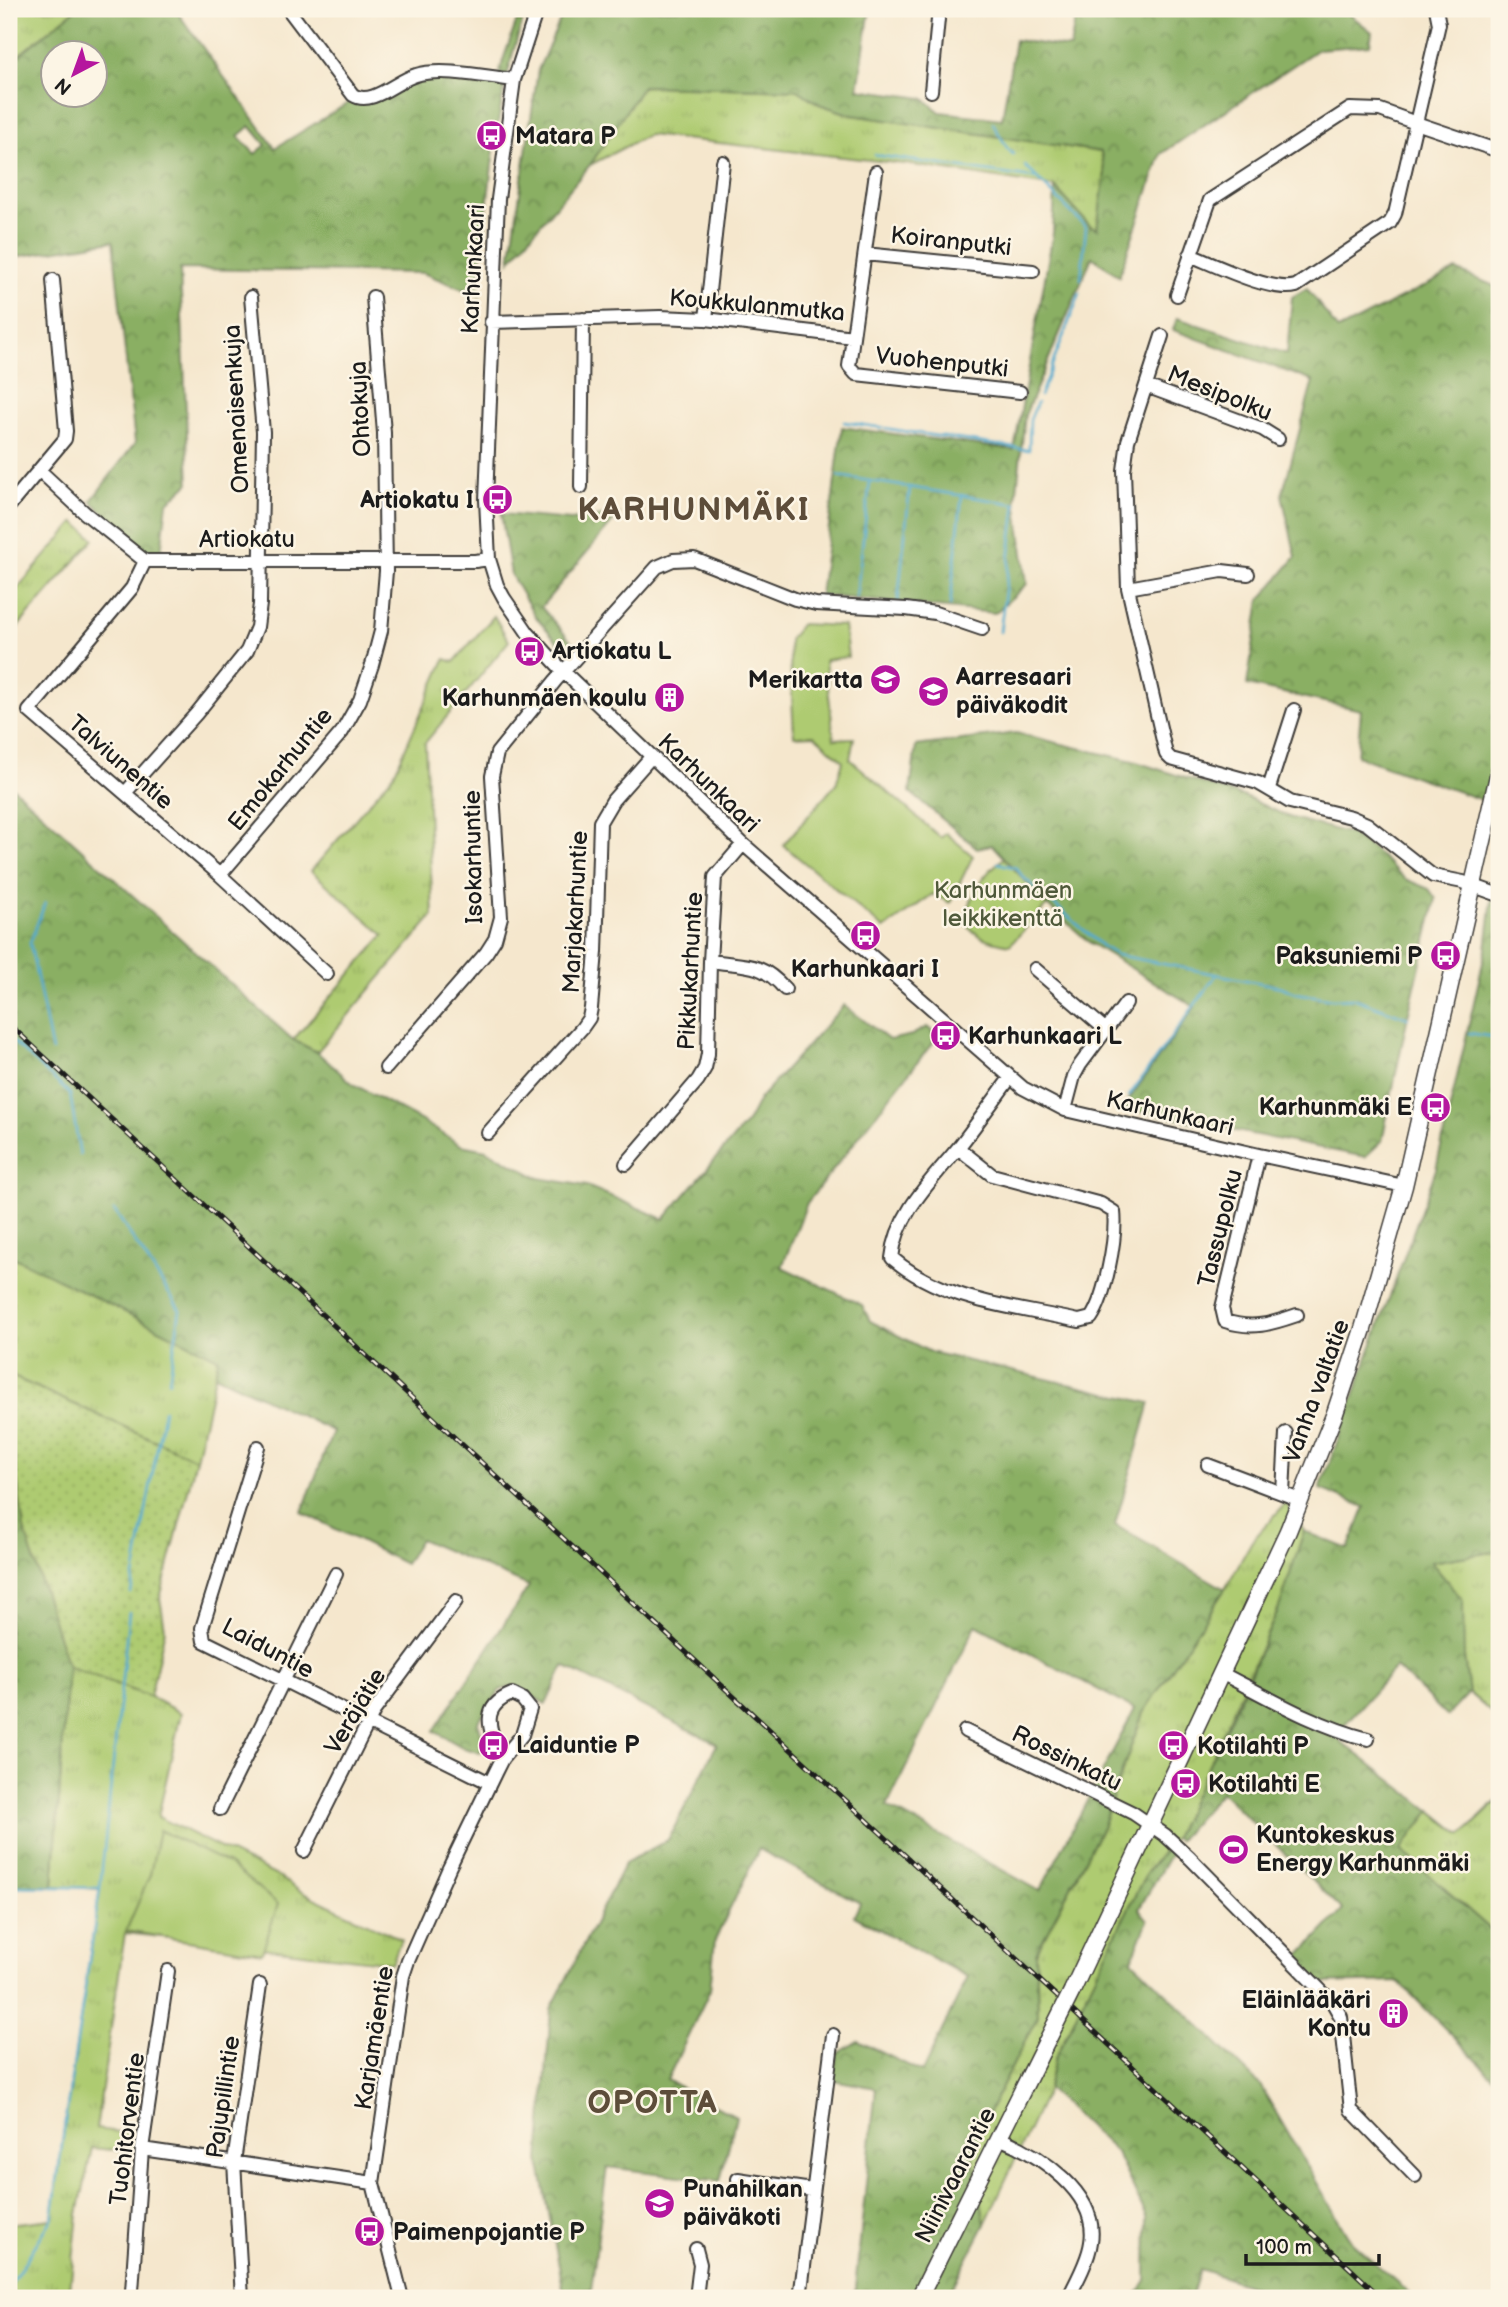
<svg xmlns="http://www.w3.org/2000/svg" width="1508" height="2307" font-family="'Balsamiq Sans',sans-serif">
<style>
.grass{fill:url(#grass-tufts);stroke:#657446;stroke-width:2}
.forest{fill:url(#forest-crowns);stroke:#536640;stroke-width:2;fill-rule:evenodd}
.park{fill:#aecb71;stroke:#657446;stroke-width:2}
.garden{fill:url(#garden-dots);stroke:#657446;stroke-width:2}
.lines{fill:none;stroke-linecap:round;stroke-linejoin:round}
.stream{stroke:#51aacf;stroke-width:2.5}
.minor-casing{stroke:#3d3a37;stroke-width:16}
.major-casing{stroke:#3d3a37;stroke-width:19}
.minor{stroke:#fff;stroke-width:12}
.major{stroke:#fff;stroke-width:16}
.rail-casing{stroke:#1c1c1c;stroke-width:5}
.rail{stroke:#fcf5e5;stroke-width:2.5;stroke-dasharray:8;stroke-linecap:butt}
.major-bridge-casing{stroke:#3d3a37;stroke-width:19;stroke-linecap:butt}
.major-bridge{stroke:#fff;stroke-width:16}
.labels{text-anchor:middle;stroke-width:5;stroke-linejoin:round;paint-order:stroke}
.poi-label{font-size:24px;font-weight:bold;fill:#1c1c1c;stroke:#fcf5e5;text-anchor:start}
.street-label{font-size:24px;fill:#1c1c1c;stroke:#fcf5e5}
.park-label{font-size:24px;fill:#4f593a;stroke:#fcf5e5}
.district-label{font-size:32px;font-weight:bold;letter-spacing:2px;fill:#5d4d3a;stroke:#fcf5e5}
</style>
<defs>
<pattern id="grass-tufts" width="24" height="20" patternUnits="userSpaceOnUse" patternTransform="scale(1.75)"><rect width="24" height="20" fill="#aecb71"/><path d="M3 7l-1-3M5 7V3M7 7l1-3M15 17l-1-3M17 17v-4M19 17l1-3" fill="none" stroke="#95ae61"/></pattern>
<pattern id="forest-crowns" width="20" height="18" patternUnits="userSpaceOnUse" patternTransform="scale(1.75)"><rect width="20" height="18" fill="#8aaf63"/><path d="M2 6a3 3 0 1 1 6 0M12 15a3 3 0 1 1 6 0" fill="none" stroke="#708e51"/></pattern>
<pattern id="garden-dots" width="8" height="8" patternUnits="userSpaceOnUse" patternTransform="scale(1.75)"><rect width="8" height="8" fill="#aecb71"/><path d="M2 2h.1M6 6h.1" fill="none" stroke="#95ae61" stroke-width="1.8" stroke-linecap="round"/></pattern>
</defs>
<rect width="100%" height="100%" fill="#fcf5e5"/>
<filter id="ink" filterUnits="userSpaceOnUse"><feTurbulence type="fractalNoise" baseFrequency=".0143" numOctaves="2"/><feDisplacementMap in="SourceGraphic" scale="14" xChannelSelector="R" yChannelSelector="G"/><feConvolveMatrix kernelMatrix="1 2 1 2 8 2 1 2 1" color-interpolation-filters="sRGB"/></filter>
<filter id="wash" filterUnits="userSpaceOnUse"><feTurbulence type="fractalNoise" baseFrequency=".00686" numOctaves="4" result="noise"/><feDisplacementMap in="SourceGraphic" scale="28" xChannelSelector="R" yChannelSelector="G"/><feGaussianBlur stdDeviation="1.57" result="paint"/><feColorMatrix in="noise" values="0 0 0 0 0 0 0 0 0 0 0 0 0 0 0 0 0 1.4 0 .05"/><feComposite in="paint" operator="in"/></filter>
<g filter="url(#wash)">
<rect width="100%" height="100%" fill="#f5e7cd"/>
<path class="grass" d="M 9,9 L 76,9 L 9,63 Z
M 643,86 L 798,90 L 819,104 L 852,115 L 1101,152 L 1105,173 L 1097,230 L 1089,225 L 1055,187 L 914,165 L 648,135 L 590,165 Z
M 75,522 L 94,539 L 9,637 L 9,598 Z
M 494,616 L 509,641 L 425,743 L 433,916 L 317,1052 L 293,1040 L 384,935 L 311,871 L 394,774 L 445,659 L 454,662 Z
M 9,1255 L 219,1358 L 196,1459 L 9,1375 Z
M 1286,1503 L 1304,1531 L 1280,1605 L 1206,1771 L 1174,1838 L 1146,1873 L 1055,2058 L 1048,2089 L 985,2224 L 971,2147 L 1038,2016 L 1036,1953 L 1102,1827 L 1143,1713 L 1225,1589 L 1252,1541 Z
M 1499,1551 L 1499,1719 L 1469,1693 L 1464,1657 L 1431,1562 Z
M 68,1666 L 150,1697 L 181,1713 L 158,1817 L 281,1878 L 301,1892 L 401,1939 L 392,1963 L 125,1933 L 96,2129 L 135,2134 L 132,2152 L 92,2148 L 78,2214 L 69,2298 L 9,2298 L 9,2224 L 52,2219 L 66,2114 L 100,1889 L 53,1886 Z
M 1496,1802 L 1499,1806 L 1499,1937 L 1401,1850 L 1431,1810 L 1462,1835 Z"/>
<path class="forest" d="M 76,9 L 175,9 L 275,148 L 350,102 L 366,103 L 408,80 L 437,74 L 498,81 L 503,60 L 521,9 L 527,9 C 495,94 490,188 479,279 L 480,296 L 423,273 L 180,269 L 189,483 L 167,503 L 161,552 L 144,550 L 91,501 L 135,443 L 113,241 L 9,258 L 9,63 ZM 52,52 L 94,52 L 94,94 L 52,94 ZM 250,126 L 266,145 L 255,154 L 238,136 Z
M 565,9 L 870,9 L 858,89 L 923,98 L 940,112 L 1002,119 L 1015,40 L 1070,48 L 1077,9 L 1343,9 L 1372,32 L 1370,45 L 1318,49 L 1161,154 L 1119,276 L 1092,257 L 1025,415 L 1016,500 L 1027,584 L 995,613 L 820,595 L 842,427 L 1014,450 L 1053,233 L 1055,187 L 1089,225 L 1097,229 L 1105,173 L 1101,152 L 852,115 L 819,104 L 798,90 L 643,86 L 590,165 L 510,261 L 538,70 Z
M 1456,270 L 1499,288 L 1499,806 L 1357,756 L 1361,710 L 1247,685 L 1260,600 L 1296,557 L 1282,495 L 1313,381 L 1173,330 L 1177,318 L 1287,354 L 1292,297 L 1307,288 L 1338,330 Z
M 501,514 L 571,520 L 619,514 L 541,607 L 577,648 L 570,656 L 535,616 L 511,575 Z
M 1016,733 L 1133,761 L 1245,797 L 1289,817 L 1351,834 L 1373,849 L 1405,879 L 1429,889 L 1436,899 L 1407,1020 L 1382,1141 L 1365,1157 L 1123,1108 L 1195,1007 L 1090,943 L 1047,905 L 992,845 L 977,848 L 910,792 L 916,746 Z
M 9,784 L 293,1040 L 317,1052 L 353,1084 L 422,1121 L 461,1145 L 486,1150 L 539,1178 L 587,1186 L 664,1219 L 748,1121 L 760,1098 L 844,1005 L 889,1040 L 912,1035 L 927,1027 L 938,1036 L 807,1203 L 782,1267 L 862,1305 L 870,1321 L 930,1352 L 1150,1403 L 1115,1525 L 1225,1589 L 1143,1713 L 1102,1827 L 1036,1953 L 1038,2016 L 971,2147 L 985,2224 L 947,2298 L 854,2298 L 876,2088 L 833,2080 L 837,2054 L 858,2041 L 922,2072 L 968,1977 L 854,1916 L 860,1903 L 759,1849 L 715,1940 L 710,1990 L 667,2080 L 736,2117 L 720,2181 L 607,2167 L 590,2298 L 565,2298 L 539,2160 L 551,2009 L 625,1863 L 668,1840 L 717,1744 L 564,1666 L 546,1704 L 514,1686 L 500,1690 L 478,1722 L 484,1743 L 480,1753 L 464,1748 L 434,1731 L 529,1586 L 420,1539 L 405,1564 L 302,1512 L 333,1431 L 215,1375 L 218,1358 L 9,1255 ZM 976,1625 L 1135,1709 L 1040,1891 L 887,1806 Z
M 1499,837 L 1499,1551 L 1431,1562 L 1463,1600 L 1464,1657 L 1469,1693 L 1499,1719 L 1469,1693 L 1447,1716 L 1396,1667 L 1334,1736 L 1462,1835 L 1496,1802 L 1499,1805 L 1496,1803 L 1462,1835 L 1431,1810 L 1401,1850 L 1499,1937 L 1499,2083 L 1398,1981 L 1320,1983 L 1296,1959 L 1343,1910 L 1221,1792 L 1178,1841 L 1174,1838 L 1242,1694 L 1280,1605 L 1304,1531 L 1348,1549 L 1365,1507 L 1320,1489 L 1436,1169 L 1486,949 Z
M 9,1422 L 24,1528 L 68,1666 L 53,1886 L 9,1886 Z
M 1168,1846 L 1173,1850 L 1139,1909 L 1148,1920 L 1132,1960 L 1260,2085 L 1352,2243 L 1415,2298 L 1287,2298 L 1200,2269 L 1191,2298 L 1135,2298 L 1146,2280 L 1147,2217 L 1116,2152 L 1048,2089 L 1055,2058 L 1146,1873 Z"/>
<path class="park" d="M 801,624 L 844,626 L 848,657 L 825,660 L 834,739 L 854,738 L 850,759 L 941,838 L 946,833 L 973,856 L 950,903 L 933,894 L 884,929 L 783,845 L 836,784 L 843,761 L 814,735 L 794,736 L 789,640 Z
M 1004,858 L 1047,905 L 1010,945 C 989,941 979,939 964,922 C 973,893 979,877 1004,858 Z
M 159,1830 L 229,1864 L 278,1904 L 262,1953 L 126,1931 L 150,1875 Z"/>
<path class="garden" d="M 9,1375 L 196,1459 L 160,1598 L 165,1629 L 150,1697 L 68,1666 L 24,1528 L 9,1422 Z"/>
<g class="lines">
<path class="stream" d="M 993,123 L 1007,148 L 1013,154
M 875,155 L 1039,179
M 1025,166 L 1086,227 L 1081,280
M 1040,396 L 1080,293
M 844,422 L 1029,450 L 1030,420 L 1037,403
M 838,476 L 1016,504 L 1000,632
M 856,598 L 870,481
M 898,601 L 910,487
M 950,606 L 962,495
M 998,863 L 1016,868 L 1023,877 L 1102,946 L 1117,955 L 1282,987 L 1296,993 L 1333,999 L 1353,998 L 1408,1018
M 45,903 L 30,943 L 52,1051
M 1469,1033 L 1499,1038
M 9,1038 L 70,1094 L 80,1155
M 1129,1096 L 1217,974
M 114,1210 L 180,1310 L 169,1381
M 131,1593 L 164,1410
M 9,1886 L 100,1888
M 9,2287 L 52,2219 L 66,2114 L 100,1888 L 129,1612"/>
</g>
</g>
<g filter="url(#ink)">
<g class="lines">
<defs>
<path id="minor" d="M 288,9 L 353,95 C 372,107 397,80 416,75 C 441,67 488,77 514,80
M 537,9 L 514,80 L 498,199 L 486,500 L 489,559 L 497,585 L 504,598 L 528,633 L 564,672 L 743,844 L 1023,1088 L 1065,1110 L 1259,1155 L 1404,1186
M 1436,9 L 1439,24 L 1416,123 L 1499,151
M 931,91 L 939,9
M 865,254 L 1033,271
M 1177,295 L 1210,200 L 1350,109 L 1380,110 L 1416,123 L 1395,214 L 1390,223 L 1296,286 C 1272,293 1215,265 1190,255
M 706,319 L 723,162
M 491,322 L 660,317 L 706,319 L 853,337 L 876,172
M 1162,336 L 1128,441 L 1124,470 L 1128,588 L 1166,754 L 1171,759 L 1258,783 L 1290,802 L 1351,817 L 1367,824 L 1433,876 L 1463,882 L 1499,895
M 853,337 L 849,366 L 856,374 L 1020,392
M 1146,386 L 1262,429 L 1278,439
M 39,470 L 85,513 L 145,561 L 475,561 L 489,559
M 581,487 L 583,319
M 9,506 L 65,439 L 66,431 L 53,280
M 145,561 L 132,588 L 29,711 L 220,875 L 327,974
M 1128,588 L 1222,571 L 1248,574
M 1269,788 L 1294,710
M 125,793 L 196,714 L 247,651 L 257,627 L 260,604 L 263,432 L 251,297
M 220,875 L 342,732 L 360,700 L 372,665 L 381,631 L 386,571 L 384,433 L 373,297
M 710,961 C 744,966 761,961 785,989
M 1035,969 L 1106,1030
M 386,1068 L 486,953 L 495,939 L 501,917 L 492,776 L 497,753 L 556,680 L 657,567 L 673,560 L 694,559 L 795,599 L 816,604 L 906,609 L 935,613 L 982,629
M 1065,1110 L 1074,1076 L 1080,1065 L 1126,1003
M 488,1133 L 582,1028 L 589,1018 L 591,1008 L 596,952 L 600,822 L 613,800 L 651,757
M 958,1148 L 992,1175 L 1101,1204 L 1114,1212 C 1117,1237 1105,1298 1091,1318 L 1079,1321 C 1016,1307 943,1302 892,1258 C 896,1214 932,1180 958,1148 C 976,1125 993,1101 1010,1078
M 1259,1155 L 1222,1308 L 1225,1321 C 1252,1330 1271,1324 1297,1315
M 626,1164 L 698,1080 L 705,1068 L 708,1054 L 710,961 L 715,877 L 743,844
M 258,1447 L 202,1628 L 204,1641 L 490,1783
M 1208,1465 L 1300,1500
M 1283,1493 L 1286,1433
M 1221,1673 C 1269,1698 1316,1726 1368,1739
M 965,1731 L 1133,1813 L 1165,1835 L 1190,1858 L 1333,2003 L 1341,2017 L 1351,2110 L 1415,2176
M 220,1809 L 336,1574
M 304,1851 L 374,1711 L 456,1601
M 999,2138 C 1038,2154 1099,2193 1091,2242 C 1089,2259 1076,2283 1068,2298
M 142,2149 L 373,2183
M 738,2179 L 812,2190
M 132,2291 L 142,2149 L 168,1971
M 242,2298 L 234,2162 L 260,1985
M 402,2298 L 373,2183 L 403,1976 L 408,1961 L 449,1868 L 496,1771 L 502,1759 L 522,1735 L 530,1709 L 522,1699 L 512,1694 C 477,1708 491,1732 502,1759
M 696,2298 L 700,2264 L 696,2249
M 800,2298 L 833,2035"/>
<path id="major" d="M 1072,1991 L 1288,1531 L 1335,1413 L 1363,1329 L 1404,1186 L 1499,771
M 919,2298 L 1055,2025"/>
</defs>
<use href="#minor" class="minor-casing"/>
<use href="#major" class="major-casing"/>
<use href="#minor" class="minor"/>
<use href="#major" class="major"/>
<defs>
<path id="rail" d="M 9,1024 L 1382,2298"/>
</defs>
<use href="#rail" class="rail-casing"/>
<use href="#rail" class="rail"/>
<defs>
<path id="major-bridge" d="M 1055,2025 L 1072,1991"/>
</defs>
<use href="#major-bridge" class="major-bridge-casing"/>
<use href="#major-bridge" class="major-bridge"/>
</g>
</g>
<defs>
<symbol id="bus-disc" viewBox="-11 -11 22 22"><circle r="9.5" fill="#b5179e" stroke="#fcf5e5"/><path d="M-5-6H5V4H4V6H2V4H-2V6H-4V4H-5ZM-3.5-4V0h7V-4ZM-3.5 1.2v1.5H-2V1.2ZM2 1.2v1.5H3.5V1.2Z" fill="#fff"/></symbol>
<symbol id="school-disc" viewBox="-11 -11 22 22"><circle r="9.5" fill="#b5179e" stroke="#fcf5e5"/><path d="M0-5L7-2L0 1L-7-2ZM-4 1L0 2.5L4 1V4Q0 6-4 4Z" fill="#fff"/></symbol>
<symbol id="building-disc" viewBox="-11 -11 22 22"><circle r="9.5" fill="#b5179e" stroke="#fcf5e5"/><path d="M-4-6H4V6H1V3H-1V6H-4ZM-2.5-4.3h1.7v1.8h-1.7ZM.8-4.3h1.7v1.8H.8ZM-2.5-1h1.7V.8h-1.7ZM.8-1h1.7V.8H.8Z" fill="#fff"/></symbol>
<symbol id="stadium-disc" viewBox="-11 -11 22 22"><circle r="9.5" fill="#b5179e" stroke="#fcf5e5"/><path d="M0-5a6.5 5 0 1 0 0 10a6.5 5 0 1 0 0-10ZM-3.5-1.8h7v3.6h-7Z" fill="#fff"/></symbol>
</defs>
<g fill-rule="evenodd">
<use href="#bus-disc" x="474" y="118" width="35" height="35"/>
<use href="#bus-disc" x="480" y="482" width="35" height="35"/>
<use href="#bus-disc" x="512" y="634" width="35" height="35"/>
<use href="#school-disc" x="868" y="662" width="35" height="35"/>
<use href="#school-disc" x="916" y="674" width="35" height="35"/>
<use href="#building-disc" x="652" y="680" width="35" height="35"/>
<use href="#bus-disc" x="848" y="918" width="35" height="35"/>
<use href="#bus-disc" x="1428" y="938" width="35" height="35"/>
<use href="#bus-disc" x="928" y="1018" width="35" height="35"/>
<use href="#bus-disc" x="1418" y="1090" width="35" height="35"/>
<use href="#bus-disc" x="476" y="1728" width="35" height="35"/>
<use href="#bus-disc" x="1156" y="1728" width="35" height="35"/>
<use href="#bus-disc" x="1168" y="1766" width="35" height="35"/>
<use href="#stadium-disc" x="1216" y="1832" width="35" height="35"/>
<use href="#building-disc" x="1376" y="1996" width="35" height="35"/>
<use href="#school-disc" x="642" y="2186" width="35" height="35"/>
<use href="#bus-disc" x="352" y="2214" width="35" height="35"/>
</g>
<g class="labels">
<g class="poi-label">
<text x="515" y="144">Matara P</text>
<text x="474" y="508" text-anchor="end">Artiokatu I</text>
<text x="552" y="659">Artiokatu L</text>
<text x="956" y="685">Aarresaari<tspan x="956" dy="28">päiväkodit</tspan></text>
<text x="863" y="688" text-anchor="end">Merikartta</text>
<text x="647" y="706" text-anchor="end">Karhunmäen koulu</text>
<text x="1422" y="964" text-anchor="end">Paksuniemi P</text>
<text x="865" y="977" text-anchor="middle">Karhunkaari I</text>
<text x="968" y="1044">Karhunkaari L</text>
<text x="1412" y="1115" text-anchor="end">Karhunmäki E</text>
<text x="516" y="1753">Laiduntie P</text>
<text x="1197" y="1754">Kotilahti P</text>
<text x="1208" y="1792">Kotilahti E</text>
<text x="1256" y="1843">Kuntokeskus<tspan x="1256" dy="28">Energy Karhunmäki</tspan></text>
<text x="1371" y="2008" text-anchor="end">Eläinlääkäri<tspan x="1371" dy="28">Kontu</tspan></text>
<text x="683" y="2197">Punahilkan<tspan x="683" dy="28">päiväkoti</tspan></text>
<text x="393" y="2240">Paimenpojantie P</text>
</g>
<g class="street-label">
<text transform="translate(951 241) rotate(6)" y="8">Koiranputki</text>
<text transform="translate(473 269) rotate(-87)" y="8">Karhunkaari</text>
<text transform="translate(757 305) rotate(5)" y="8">Koukkulanmutka</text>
<text transform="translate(942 362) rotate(6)" y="8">Vuohenputki</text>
<text transform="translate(1220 393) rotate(22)" y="8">Mesipolku</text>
<text transform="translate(236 409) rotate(-93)" y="8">Omenaisenkuja</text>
<text transform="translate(360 409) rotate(-93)" y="8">Ohtokuja</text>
<text x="247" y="547">Artiokatu</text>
<text transform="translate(121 762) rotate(41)" y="8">Talviunentie</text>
<text transform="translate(280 769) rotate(-51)" y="8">Emokarhuntie</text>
<text transform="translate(709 783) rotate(44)" y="8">Karhunkaari</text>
<text transform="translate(473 857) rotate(-91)" y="8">Isokarhuntie</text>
<text transform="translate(575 912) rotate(-87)" y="8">Marjakarhuntie</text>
<text transform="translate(690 971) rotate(-87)" y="8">Pikkukarhuntie</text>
<text transform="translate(1170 1113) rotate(13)" y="8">Karhunkaari</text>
<text transform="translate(1220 1228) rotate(-76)" y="8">Tassupolku</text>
<text transform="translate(1316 1391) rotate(-70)" y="8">Vanha valtatie</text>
<text transform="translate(268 1648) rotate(28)" y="8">Laiduntie</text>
<text transform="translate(355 1711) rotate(-59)" y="8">Veräjätie</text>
<text transform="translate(1067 1758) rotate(26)" y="8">Rossinkatu</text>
<text transform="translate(374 2038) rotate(-81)" y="8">Karjamäentie</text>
<text transform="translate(223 2097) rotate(-82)" y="8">Pajupillintie</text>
<text transform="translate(127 2129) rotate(-83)" y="8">Tuohitorventie</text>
<text transform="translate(955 2175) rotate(-63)" y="8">Niinivaarantie</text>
</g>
<g class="park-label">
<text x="1003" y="898">Karhunmäen<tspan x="1003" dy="28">leikkikenttä</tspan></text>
</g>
<g class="district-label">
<text x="694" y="520">KARHUNMÄKI</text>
<text x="653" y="2113">OPOTTA</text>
</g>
</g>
<rect width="1508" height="2307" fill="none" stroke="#fcf5e5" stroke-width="35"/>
<g transform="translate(74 74) rotate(221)"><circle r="33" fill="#fcf5e5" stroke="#a29e95" stroke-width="2"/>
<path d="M0-5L12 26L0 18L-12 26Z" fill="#b5179e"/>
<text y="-10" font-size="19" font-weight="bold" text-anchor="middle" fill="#1c1c1c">N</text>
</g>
<path d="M1246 2254v10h133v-10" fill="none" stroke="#1c1c1c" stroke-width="3.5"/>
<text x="1256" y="2254" font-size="21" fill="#1c1c1c" stroke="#fcf5e5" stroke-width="5" paint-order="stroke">100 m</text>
</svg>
